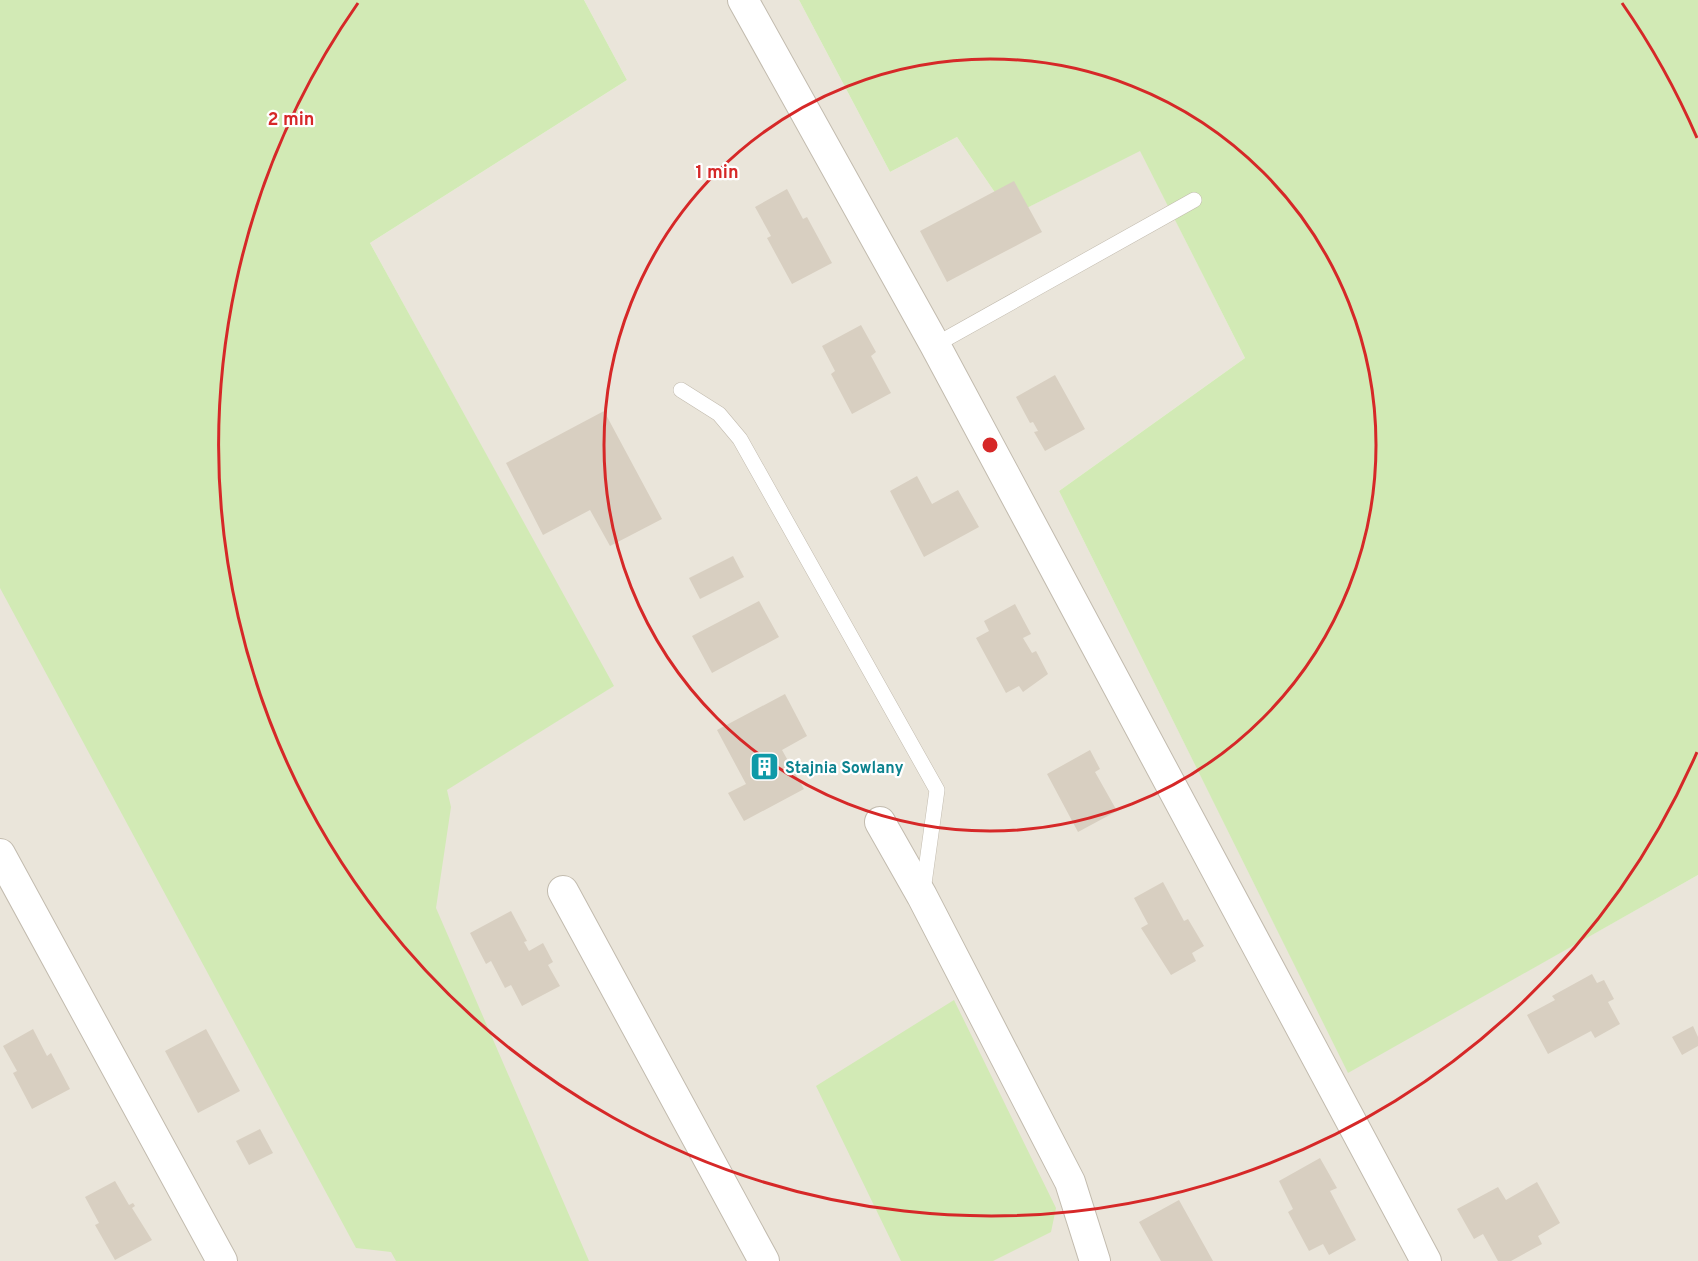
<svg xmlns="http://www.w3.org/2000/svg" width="1698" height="1261" font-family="Overpass,sans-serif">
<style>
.residential{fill:#eae5da}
.green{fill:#d2eab5}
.building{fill:#d8cfc1}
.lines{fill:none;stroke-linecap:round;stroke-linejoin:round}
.lane-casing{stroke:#c2bbae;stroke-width:16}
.street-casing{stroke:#c2bbae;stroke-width:32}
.lane{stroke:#fff;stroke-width:15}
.street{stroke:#fff;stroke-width:30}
.ring{fill:none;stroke:#d62828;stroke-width:3}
.labels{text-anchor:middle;stroke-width:4.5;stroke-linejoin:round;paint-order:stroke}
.culture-label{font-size:16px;font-weight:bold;fill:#0d838f;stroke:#fff;text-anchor:start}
.centre{fill:#d62828;stroke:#fff;stroke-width:3}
.ring-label{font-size:18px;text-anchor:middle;font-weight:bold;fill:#d62828;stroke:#fff;stroke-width:4.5;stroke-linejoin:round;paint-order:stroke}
</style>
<rect width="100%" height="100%" fill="#f6f3ec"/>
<path class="residential" d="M 584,0 L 799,0 L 890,172 L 957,137 L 1011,216 L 1140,150 L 1245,358 L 1059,491 L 1348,1072 L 1698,875 L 1698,1261 L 0,1261 L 0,554 L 446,790 L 613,686 L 370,243 L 627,80 Z"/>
<path class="green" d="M 0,0 L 584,0 L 627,80 L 370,243 L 614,686 L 447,790 L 451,807 L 436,908 L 589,1261 L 396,1261 L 391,1252 L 356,1248 L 0,588 Z
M 799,0 L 1698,0 L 1698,875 L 1348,1073 L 1059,491 L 1245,358 L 1140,151 L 1011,216 L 957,137 L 890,172 Z
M 954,1000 L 1056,1208 L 1051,1232 L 993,1261 L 901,1261 L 816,1086 Z"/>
<path class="building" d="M 1014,181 L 1042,232 L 947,282 L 920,231 Z
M 787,189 L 803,219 L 807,217 L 832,263 L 792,284 L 767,238 L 771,236 L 755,207 Z
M 861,325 L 876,352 L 871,356 L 891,393 L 852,414 L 831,374 L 835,371 L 822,346 Z
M 1055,375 L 1085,429 L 1045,451 L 1034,432 L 1038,431 L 1033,422 L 1030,423 L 1016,397 Z
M 604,411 L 662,519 L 610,546 L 590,510 L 543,535 L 506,463 Z
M 917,476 L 932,504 L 958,490 L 979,527 L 924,557 L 890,491 Z
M 733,556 L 744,577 L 700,599 L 689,578 Z
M 759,601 L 779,637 L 712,673 L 692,636 Z
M 1015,604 L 1031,634 L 1023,638 L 1032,653 L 1036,651 L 1048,674 L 1023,692 L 1019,686 L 1006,693 L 976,638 L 989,631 L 984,621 Z
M 785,694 L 807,736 L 782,750 L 804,789 L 744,821 L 728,793 L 746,784 L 717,730 Z
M 1090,750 L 1100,769 L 1095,772 L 1117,811 L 1078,832 L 1047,774 Z
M 1163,882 L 1184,921 L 1188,919 L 1204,946 L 1192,953 L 1196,961 L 1171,975 L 1141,928 L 1148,924 L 1134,898 Z
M 511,911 L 527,941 L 524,942 L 529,951 L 543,943 L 553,962 L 548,965 L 560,986 L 522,1006 L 511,985 L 505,988 L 491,961 L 486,964 L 470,933 Z
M 1592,974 L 1597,983 L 1604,980 L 1614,999 L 1608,1002 L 1620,1024 L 1595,1038 L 1591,1031 L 1548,1054 L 1527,1015 L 1555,1000 L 1552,996 Z
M 1693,1026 L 1698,1037 L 1698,1046 L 1682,1055 L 1672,1037 Z
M 33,1029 L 47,1056 L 51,1053 L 70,1089 L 32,1109 L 13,1073 L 17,1071 L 3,1046 Z
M 206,1029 L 240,1091 L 198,1113 L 165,1051 Z
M 260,1129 L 273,1153 L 249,1165 L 236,1141 Z
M 1320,1158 L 1337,1188 L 1330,1191 L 1356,1240 L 1329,1255 L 1323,1244 L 1309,1251 L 1288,1212 L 1293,1209 L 1279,1181 Z
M 115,1181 L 129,1205 L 133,1203 L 135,1206 L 132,1208 L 152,1240 L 115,1260 L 95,1225 L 99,1223 L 85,1197 Z
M 1537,1182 L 1560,1223 L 1538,1236 L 1542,1244 L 1511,1261 L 1498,1261 L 1483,1234 L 1474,1239 L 1457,1209 L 1498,1187 L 1506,1200 Z
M 1179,1200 L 1213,1261 L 1161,1261 L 1139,1222 Z"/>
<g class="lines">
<defs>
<path id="lane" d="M 935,345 L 1194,200
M 681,390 L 719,414 L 740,439 L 937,790 L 923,891"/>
<path id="street" d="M 743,0 L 935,345 L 1426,1261
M 880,822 L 922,896 L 1070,1182 L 1095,1261
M 0,854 L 222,1261
M 563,891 L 764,1261"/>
</defs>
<use href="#lane" class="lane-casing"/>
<use href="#street" class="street-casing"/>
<use href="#lane" class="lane"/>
<use href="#street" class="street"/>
</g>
<g class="ring">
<circle cx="990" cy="445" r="386"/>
<path d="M1697 752A771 771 0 1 1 358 3M1622 3A771 771 0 0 1 1697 138"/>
</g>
<defs>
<symbol id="building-square" viewBox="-11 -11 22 22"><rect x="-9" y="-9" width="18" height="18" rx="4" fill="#0f9aa8" stroke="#fff"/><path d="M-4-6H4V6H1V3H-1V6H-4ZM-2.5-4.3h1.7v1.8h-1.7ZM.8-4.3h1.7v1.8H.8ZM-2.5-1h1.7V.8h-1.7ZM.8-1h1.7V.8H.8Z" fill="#fff"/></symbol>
</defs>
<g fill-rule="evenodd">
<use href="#building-square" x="748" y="750" width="33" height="33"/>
</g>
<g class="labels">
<g class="culture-label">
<text x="785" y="773">Stajnia Sowlany</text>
</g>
</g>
<circle cx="990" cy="445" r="9" class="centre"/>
<g class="ring-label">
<text x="291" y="125">2 min</text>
<text x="717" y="178">1 min</text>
</g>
</svg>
